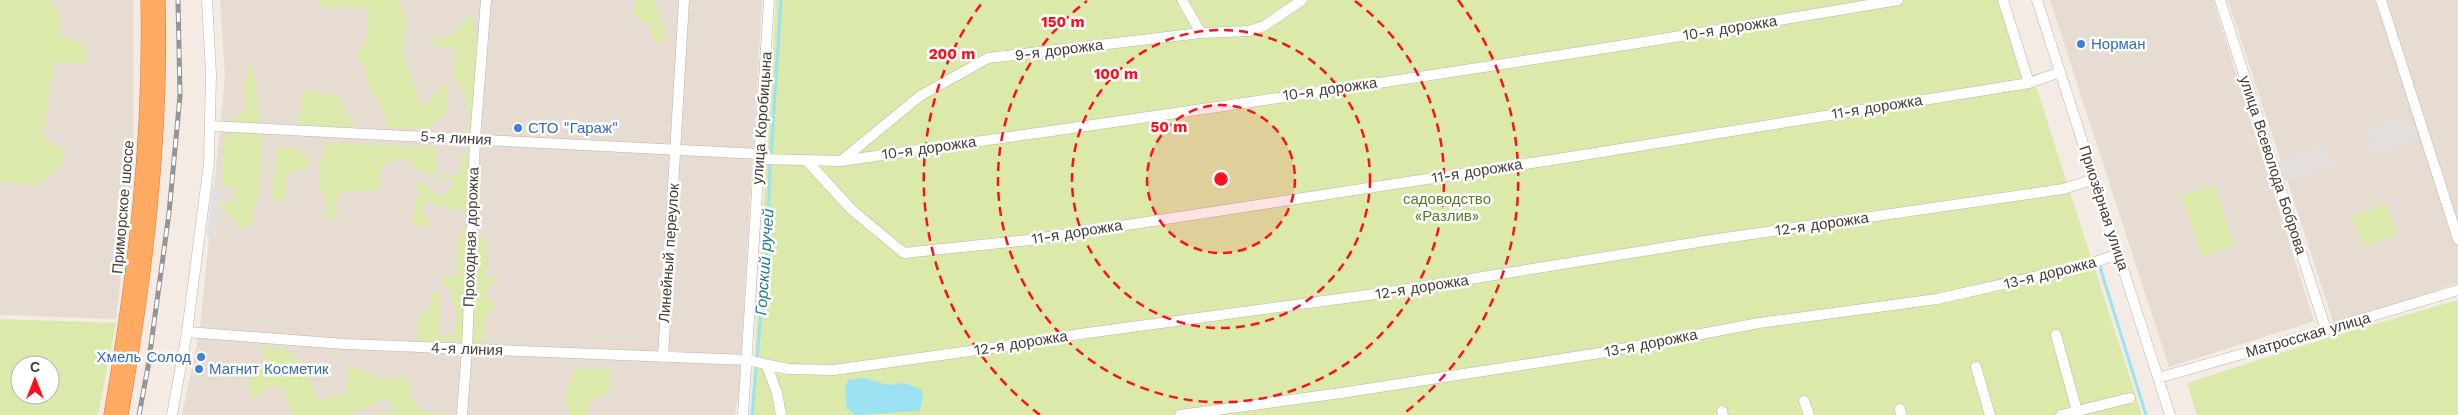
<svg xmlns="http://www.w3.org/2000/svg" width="2458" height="415" font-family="'Work Sans',sans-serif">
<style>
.residential{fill:#e7dcd2}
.green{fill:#dbeaab;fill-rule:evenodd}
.parking{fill:#e3dfdd}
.water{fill:#9de2f3}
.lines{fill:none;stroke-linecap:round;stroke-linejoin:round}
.stream{stroke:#9de2f3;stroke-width:3}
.minor-casing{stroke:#c2b4aa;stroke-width:11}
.highway-casing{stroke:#e47a2d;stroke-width:15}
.minor{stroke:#fff;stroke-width:10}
.highway{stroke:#ffaa63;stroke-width:14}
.rail-casing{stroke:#959595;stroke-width:5}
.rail{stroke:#fff;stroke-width:3;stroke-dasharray:9;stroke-linecap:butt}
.ring{fill:none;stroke:#ff0f1e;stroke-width:2.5;stroke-dasharray:9 6}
.shop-dot{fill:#3f7fe0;stroke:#fff;stroke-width:2}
.labels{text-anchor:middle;stroke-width:5;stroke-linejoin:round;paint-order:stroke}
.street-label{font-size:15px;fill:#453b34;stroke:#fff}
.shop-label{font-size:15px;fill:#366cbe;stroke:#fff;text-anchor:start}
.park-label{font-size:15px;fill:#577a25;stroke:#fff}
.water-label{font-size:16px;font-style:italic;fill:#237d95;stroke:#fff}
.centre{fill:#ff0f1e;stroke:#fff;stroke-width:2.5}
.ring-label{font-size:15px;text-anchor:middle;font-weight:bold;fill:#ff0f1e;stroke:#fff;stroke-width:5;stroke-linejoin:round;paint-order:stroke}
</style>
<rect width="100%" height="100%" fill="#f3ebe4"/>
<path class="residential" d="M 0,0 L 133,0 L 133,173 L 116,319 L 0,315 Z
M 220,0 L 762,0 L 739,391 L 735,415 L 182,415 L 200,329 L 225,76 Z
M 2050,0 L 2213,0 L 2314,321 L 2169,367 Z
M 2228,0 L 2458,0 L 2458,283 L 2334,324 Z"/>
<path class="green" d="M 0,0 L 49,0 L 58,8 L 61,37 L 87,44 L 86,64 L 54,62 L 43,138 L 64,149 L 62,165 L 39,185 L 0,181 Z
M 319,0 L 400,0 L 400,7 L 407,14 L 403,53 L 422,108 L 446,82 L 447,113 L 425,129 L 387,128 L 382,107 L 367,86 L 365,65 L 355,57 L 367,37 L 368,8 L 319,6 Z
M 636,0 L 654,0 L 667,42 L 654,41 L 649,25 L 631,14 Z
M 776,0 L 2008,0 L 2142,415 L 751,415 Z
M 472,13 L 478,48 L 472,132 L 466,132 L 469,118 L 466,97 L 455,80 L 453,64 L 457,47 L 443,48 L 426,41 L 451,36 Z
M 253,61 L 260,123 L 227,121 L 245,111 L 244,83 Z
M 304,90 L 338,96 L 355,127 L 297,125 Z
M 226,133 L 262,133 L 259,198 L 253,207 L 253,225 L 244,229 L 237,227 L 231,215 L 218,205 L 235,200 L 235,188 L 222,185 L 222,154 Z
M 324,143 L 437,147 L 435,174 L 460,175 L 461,153 L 472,154 L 469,212 C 453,207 442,210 426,201 L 422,209 L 432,226 L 411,226 L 418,195 L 416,179 L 441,197 L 453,186 L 453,179 C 436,177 416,173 406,159 C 384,159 376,169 381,190 L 341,192 L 337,199 L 337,217 L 326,220 L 326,197 L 319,188 L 320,163 L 323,156 Z
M 277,147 L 297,149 L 310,160 L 308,169 L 287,172 L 286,194 L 284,199 L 272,202 C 272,183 276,166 277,147 Z
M 2214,185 L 2235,245 L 2202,257 L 2181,196 Z
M 2386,204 L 2397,235 L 2363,247 L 2352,216 Z
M 463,229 L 468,229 L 465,342 L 417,340 L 419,316 L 430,311 L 432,292 L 440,294 L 438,335 L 455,335 L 457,311 L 454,308 L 452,292 L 443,286 L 443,276 L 456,275 L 458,237 Z
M 475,230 L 487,241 L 486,277 L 501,281 L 487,288 L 488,299 L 498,305 L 488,313 L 481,344 L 471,343 Z
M 2458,300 L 2458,415 L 2197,415 L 2187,383 L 2324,339 Z
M 0,319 L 116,323 L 98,415 L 0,415 ZM 20,365 L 50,365 L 50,395 L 20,395 Z
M 262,346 L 288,349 L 309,375 L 318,402 L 347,392 L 348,364 L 383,381 L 407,376 L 412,399 L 421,412 L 449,415 L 371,415 L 397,411 L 387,399 L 346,415 L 293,415 L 284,389 L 273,385 L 252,400 L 249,380 L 263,365 Z
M 578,369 L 610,369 L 611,389 L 591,403 L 587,415 L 570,415 C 563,397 564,383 578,369 Z"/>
<path class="parking" d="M 2407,117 L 2416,139 L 2374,153 L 2366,129 Z
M 2325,144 L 2333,165 L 2284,181 L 2277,163 Z
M 212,187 L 222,188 L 216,238 L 207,237 Z"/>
<path class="water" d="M 864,378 L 888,385 L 904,383 L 921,389 L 923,396 L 920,411 L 856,415 L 847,409 L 845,389 L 848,380 Z"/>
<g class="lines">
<path class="stream" d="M 771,156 L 781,0
M 2099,264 L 2146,415
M 757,359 L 768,235 L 770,164
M 752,415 L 756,368"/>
<defs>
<path id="minor" d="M 1182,0 L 1201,33
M 2003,0 L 2029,83
M 2037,0 L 2170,415
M 2220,0 L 2326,330
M 2381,0 L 2458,239
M 211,126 L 760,154
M 759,159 L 841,161 C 1194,111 1547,60 1898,0
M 807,161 L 852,210 L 904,253 L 1029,240 L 1577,156 L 2029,83 L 2060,72
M 841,161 L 920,96 L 988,58 L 1201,33 L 1249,31 L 1264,26 L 1302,0
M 187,332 L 344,344 L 747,360 L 788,369 L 834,370 L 1013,345 L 1087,333 L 1390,292 L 1711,240 L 2063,189 L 2095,179
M 2056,335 L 2077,411
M 663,357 L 684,0
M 767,366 L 777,393 L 781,415
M 1976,367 L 1990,415
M 2158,378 L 2326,330 L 2458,290
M 1804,401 L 1809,415
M 1900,409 L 1901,415
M 1722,411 L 1723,415
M 172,415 L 187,332 L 209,163 L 211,74 L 207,0
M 462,415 L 467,349 L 475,139 L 486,0
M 743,415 L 769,0
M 1180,415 L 1341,393 L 1606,352 L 1759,323 L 1937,299 L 2087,265 L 2118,254
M 2061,415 L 2130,398"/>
<path id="highway" d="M 111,415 C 135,276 151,141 148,0
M 121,415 C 145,278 162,140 158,0"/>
</defs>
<use href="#minor" class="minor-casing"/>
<use href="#highway" class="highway-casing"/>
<use href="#minor" class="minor"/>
<use href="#highway" class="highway"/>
<defs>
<path id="rail" d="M 139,415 L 148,367 L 169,213 L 180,96 L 178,0"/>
</defs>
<use href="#rail" class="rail-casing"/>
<use href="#rail" class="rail"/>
</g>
<circle cx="1221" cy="179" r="74" fill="#ff0f1e" fill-opacity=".12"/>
<g class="ring">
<circle cx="1221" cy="179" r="74"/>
<circle cx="1221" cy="179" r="149"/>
<path d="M1355 1A223 223 0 1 1 1087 1"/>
<path d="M1040 415A297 297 0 0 1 984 0M1458 0A297 297 0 0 1 1402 415"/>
</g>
<g class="shop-dot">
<circle cx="2081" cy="44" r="5"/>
<circle cx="518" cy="128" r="5"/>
<circle cx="201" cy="357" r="5"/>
<circle cx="199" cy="369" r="5"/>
</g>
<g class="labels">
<g class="street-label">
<text transform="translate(1730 28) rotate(-9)" y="5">10-я дорожка</text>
<text transform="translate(1059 50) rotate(-7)" y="5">9-я дорожка</text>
<text transform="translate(1330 89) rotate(-8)" y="5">10-я дорожка</text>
<text transform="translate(1877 107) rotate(-9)" y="5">11-я дорожка</text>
<text transform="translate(762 118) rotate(-86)" y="5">улица Коробицына</text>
<text transform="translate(456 138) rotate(3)" y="5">5-я линия</text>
<text transform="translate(929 148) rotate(-8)" y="5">10-я дорожка</text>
<text transform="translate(2273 165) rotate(72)" y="5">улица Всеволода Боброва</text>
<text transform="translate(1477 171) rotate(-9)" y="5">11-я дорожка</text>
<text transform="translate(123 207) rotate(-85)" y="5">Приморское шоссе</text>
<text transform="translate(2104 208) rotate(72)" y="5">Приозёрная улица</text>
<text transform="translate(1822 224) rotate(-8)" y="5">12-я дорожка</text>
<text transform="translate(1077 232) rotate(-9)" y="5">11-я дорожка</text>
<text transform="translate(471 237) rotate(-88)" y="5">Проходная дорожка</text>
<text transform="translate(669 253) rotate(-86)" y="5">Линейный переулок</text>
<text transform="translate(2050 273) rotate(-14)" y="5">13-я дорожка</text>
<text transform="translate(1422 287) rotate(-9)" y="5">12-я дорожка</text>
<text transform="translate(2308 335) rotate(-16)" y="5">Матросская улица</text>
<text transform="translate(1021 343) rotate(-9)" y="5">12-я дорожка</text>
<text transform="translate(1651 343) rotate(-11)" y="5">13-я дорожка</text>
<text transform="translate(467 349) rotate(2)" y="5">4-я линия</text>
</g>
<g class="shop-label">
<text x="2091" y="49">Норман</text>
<text x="528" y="133">СТО "Гараж"</text>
<text x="191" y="362" text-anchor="end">Хмель Солод</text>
<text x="209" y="374">Магнит Косметик</text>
</g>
<g class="park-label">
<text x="1447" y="204">садоводство<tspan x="1447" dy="17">«Разлив»</tspan></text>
</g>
<g class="water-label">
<text transform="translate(764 262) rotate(-86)" y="6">Горский ручей</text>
</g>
</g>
<circle cx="1221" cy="179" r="8" class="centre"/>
<g class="ring-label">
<text x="1063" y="27">150 m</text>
<text x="952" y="59">200 m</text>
<text x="1116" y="79">100 m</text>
<text x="1169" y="132">50 m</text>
</g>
<g transform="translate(35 380)"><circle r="24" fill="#ffffff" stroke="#b5b1ae"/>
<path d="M0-4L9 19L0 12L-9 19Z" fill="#ff0f1e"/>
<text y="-8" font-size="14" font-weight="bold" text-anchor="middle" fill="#453b34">С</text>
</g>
</svg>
